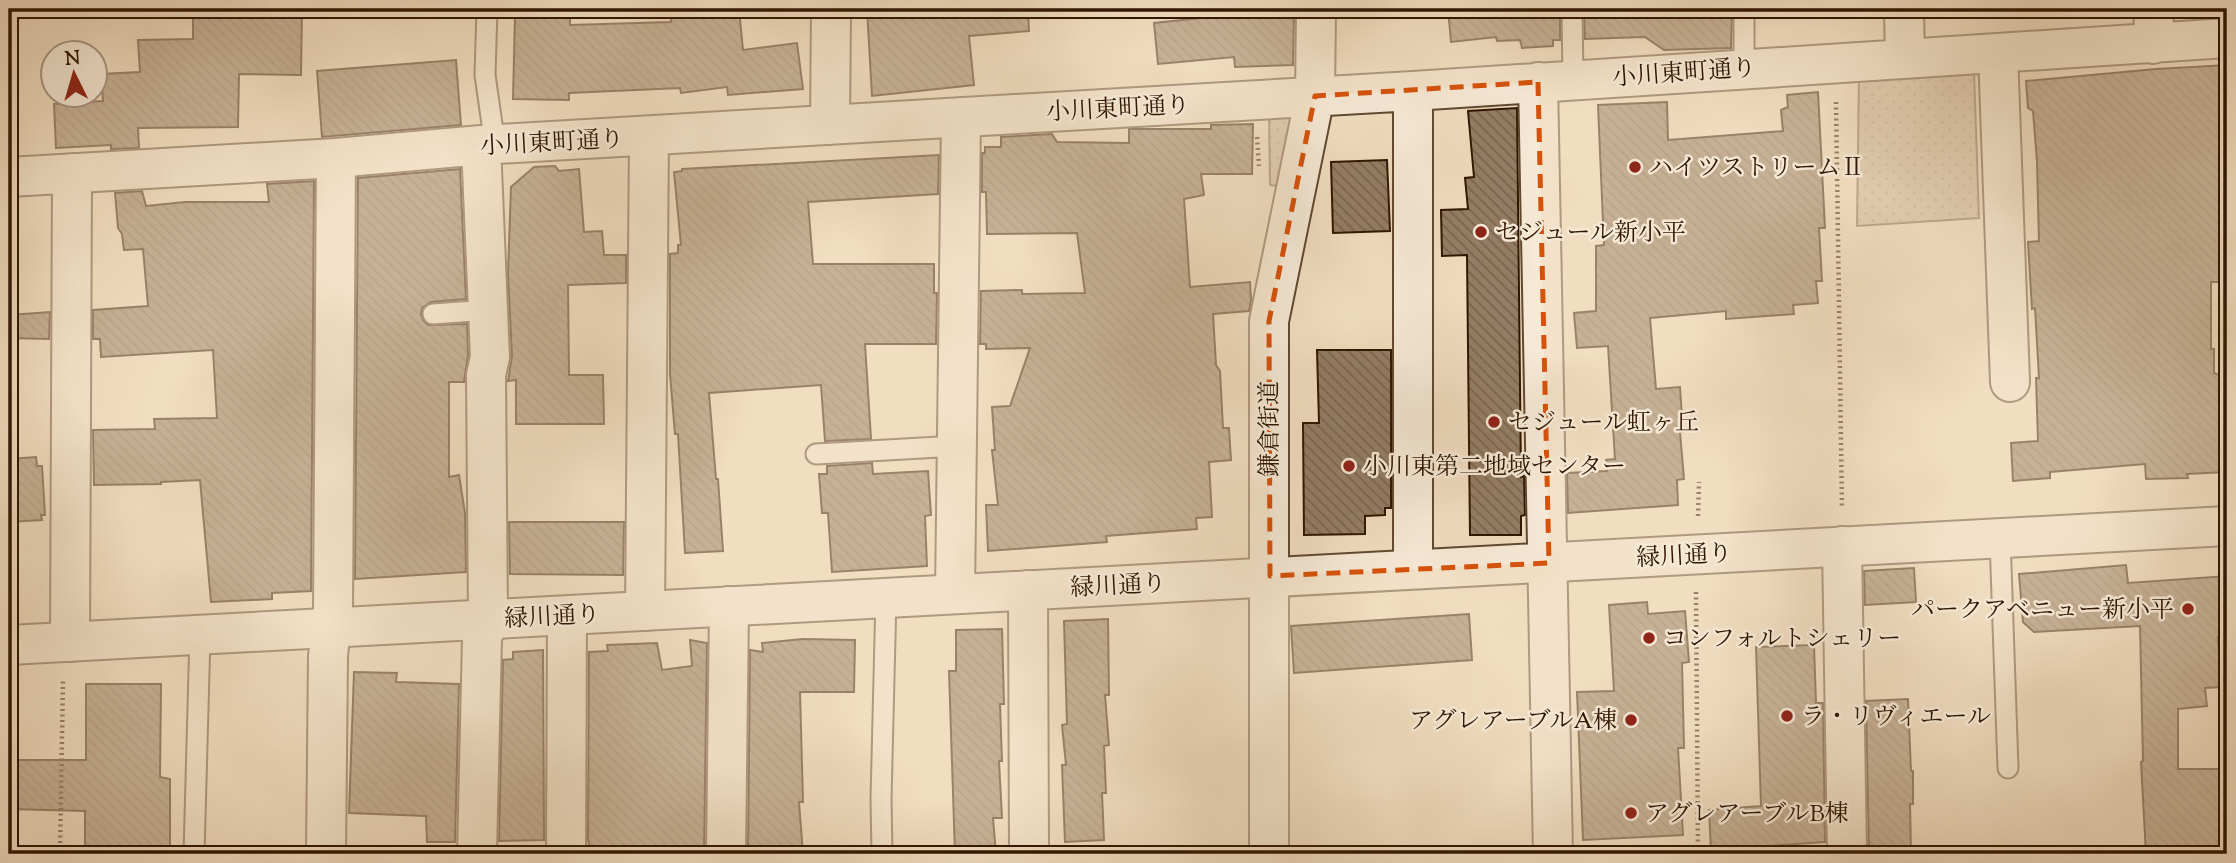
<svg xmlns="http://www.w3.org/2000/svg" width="2236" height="863" font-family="'Sorts Mill Goudy','Noto Serif JP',serif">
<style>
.grass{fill:url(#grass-dots);stroke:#806850;stroke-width:2}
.building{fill:url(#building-back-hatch);stroke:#301601;stroke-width:2}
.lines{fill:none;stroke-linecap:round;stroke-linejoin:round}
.service-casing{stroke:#604831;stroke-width:23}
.minor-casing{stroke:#604831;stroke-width:42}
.tertiary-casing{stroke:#604831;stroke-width:42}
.path{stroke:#301601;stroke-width:4.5;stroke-dasharray:2 3.5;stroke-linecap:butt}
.service{stroke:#f6e9d6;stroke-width:19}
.minor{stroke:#f6e9d6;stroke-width:38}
.tertiary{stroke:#f6e9d6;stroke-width:38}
.marked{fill:none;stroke:#d6520b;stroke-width:5;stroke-dasharray:14 9;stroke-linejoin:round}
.poi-dot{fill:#8f2418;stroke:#f6e9d6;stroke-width:2.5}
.labels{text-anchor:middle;stroke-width:5;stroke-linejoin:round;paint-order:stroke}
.street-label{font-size:24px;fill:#301601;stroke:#f6e9d6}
.poi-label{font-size:24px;fill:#301601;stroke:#f6e9d6;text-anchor:start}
</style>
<defs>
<pattern id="grass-dots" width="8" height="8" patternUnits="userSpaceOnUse" patternTransform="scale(1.75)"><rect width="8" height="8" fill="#d0bba0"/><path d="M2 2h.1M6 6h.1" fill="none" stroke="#b3a088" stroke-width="1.8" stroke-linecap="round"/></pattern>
<pattern id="building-back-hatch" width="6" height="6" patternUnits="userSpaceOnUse" patternTransform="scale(1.75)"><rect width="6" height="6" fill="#947d64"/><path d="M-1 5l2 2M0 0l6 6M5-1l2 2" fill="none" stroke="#796550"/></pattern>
</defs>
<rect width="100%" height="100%" fill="#f1ddc0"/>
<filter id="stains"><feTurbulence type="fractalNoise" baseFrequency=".00286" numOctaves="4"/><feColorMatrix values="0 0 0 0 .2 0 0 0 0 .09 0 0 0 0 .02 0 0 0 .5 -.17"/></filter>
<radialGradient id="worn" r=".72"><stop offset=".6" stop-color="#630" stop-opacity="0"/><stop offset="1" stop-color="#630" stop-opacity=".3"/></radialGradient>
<path class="grass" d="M 1859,72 L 1974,72 L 1979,218 L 1857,226 Z
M 1269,109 L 1283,109 L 1291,120 L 1283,187 L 1270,185 Z"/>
<path class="building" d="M 193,9 L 302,9 L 301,75 L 239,74 L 238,127 L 138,128 L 139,148 L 111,149 L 111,145 L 56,148 L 54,104 L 103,101 L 101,74 L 140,72 L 138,40 L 193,39 Z
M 670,9 L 739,9 L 743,50 L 797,43 L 803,89 L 728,95 L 727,87 L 681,93 L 680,88 L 569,93 L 569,100 L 513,99 L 515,16 L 570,17 L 570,25 L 671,22 Z
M 867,9 L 1028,9 L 1029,31 L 969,36 L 974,85 L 872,96 Z
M 1448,9 L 1560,9 L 1560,40 L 1553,40 L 1553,46 L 1522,48 L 1520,40 L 1497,41 L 1496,37 L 1451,42 Z
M 1601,9 L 1732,9 L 1731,48 L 1664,50 L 1645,37 L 1585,39 L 1584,11 L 1603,10 Z
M 1249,13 L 1294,14 L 1293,65 L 1235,67 L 1234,57 L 1158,64 L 1154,23 Z
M 456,60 L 461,125 L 322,137 L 317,71 Z
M 2227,65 L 2227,282 L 2211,282 L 2211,349 L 2214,349 L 2214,373 L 2222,376 L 2221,429 L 2227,429 L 2227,472 L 2187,474 L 2188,478 L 2146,479 L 2145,464 L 2050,472 L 2050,478 L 2013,481 L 2011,443 L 2038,441 L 2036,378 L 2039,378 L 2035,308 L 2032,309 L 2028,242 L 2039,241 L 2037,161 L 2033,111 L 2028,108 L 2026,81 L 2156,69 Z
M 1818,92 L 1825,228 L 1819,228 L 1822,281 L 1816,281 L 1818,303 L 1793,305 L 1794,314 L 1726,319 L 1726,311 L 1650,318 L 1656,389 L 1680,387 L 1683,432 L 1680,432 L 1684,479 L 1677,480 L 1678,505 L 1568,513 L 1567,473 L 1607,471 L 1606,460 L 1615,459 L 1608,346 L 1577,348 L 1574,313 L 1596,311 L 1596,246 L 1604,245 L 1598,105 L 1667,102 L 1668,140 L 1783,131 L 1781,110 L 1788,107 L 1787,95 Z
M 1517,108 L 1521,477 L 1524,476 L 1525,515 L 1521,516 L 1521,535 L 1470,535 L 1467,255 L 1442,256 L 1441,210 L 1468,209 L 1465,178 L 1474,177 L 1468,111 Z
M 1253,124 L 1252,174 L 1201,174 L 1204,195 L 1184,199 L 1190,287 L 1250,282 L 1251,300 L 1249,311 L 1213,314 L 1216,365 L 1220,371 L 1223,428 L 1229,428 L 1231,460 L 1209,462 L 1212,517 L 1196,518 L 1197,529 L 1106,536 L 1107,542 L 988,551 L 986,505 L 998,505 L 992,450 L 995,450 L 992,407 L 1010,406 L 1030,348 L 986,349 L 986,344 L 980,344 L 981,291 L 1022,290 L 1022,294 L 1085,293 L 1077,233 L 987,234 L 986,192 L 982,192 L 982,153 L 985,153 L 985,147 L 1001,147 L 1001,137 L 1052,134 L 1057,142 L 1129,143 L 1129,129 L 1211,129 L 1211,125 Z
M 939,155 L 938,194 L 808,202 L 813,264 L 934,264 L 934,293 L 937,293 L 936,344 L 865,344 L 871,439 L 825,441 L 821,385 L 709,393 L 716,479 L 718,479 L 723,551 L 685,553 L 678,434 L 675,434 L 670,374 L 670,254 L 678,253 L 678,245 L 681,245 L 674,172 L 682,171 L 682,169 Z
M 1387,160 L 1390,231 L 1333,233 L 1331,162 Z
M 555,166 L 559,171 L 579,169 L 584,232 L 602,231 L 604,255 L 626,255 L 626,283 L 568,285 L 569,375 L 603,375 L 604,424 L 516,424 L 516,380 L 508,381 L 512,356 L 508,274 L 511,187 L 534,167 Z
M 460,169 L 466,299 L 431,302 L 422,308 L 421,314 L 423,320 L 428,325 L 467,324 L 468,355 L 464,382 L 449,382 L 449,477 L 459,475 L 465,513 L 466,572 L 355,579 L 358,178 Z
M 314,181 L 311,591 L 272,593 L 272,599 L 211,602 L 200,480 L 161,482 L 161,484 L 94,485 L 93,430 L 155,429 L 154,419 L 217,418 L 213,350 L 101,357 L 100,339 L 93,339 L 93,310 L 148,306 L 143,249 L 124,250 L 122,234 L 118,228 L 115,193 L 142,191 L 146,206 L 185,202 L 269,202 L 267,184 Z
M 50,312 L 49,339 L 9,338 L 9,315 Z
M 1317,350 L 1391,350 L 1391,508 L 1385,508 L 1385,515 L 1365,516 L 1365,534 L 1304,535 L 1303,423 L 1319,423 Z
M 36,457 L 37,466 L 42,466 L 45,515 L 41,515 L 42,520 L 9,522 L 9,459 Z
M 872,463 L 873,474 L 928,471 L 931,515 L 925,516 L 927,566 L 832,572 L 828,513 L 822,513 L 819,474 L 827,474 L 827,466 Z
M 509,522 L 624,522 L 623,575 L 510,574 Z
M 2126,565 L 2128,583 L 2227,576 L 2227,637 L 2218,637 L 2221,687 L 2205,688 L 2207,706 L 2178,709 L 2178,769 L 2219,769 L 2220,854 L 2146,854 L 2141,762 L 2143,761 L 2140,626 L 2034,632 L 2023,622 L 2019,574 Z
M 1914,568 L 1916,602 L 1865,605 L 1864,571 Z
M 1647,602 L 1648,614 L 1685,611 L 1689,662 L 1682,663 L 1684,748 L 1678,748 L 1683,835 L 1583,840 L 1577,692 L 1614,691 L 1609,605 Z
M 1469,614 L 1472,660 L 1294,673 L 1291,626 Z
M 1108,619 L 1109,695 L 1105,695 L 1109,745 L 1104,746 L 1106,793 L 1102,793 L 1104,840 L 1065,842 L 1062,765 L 1066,765 L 1062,725 L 1067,724 L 1064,621 Z
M 1002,629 L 1004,704 L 1000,704 L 1002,761 L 999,761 L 1002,818 L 993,818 L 996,854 L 955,854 L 949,671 L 956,671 L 956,630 Z
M 803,639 L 855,640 L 854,692 L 800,692 L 803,802 L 799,802 L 803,854 L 748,854 L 750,650 L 763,652 L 762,643 Z
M 690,640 L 707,643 L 704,854 L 645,854 L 644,847 L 590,850 L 588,840 L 589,652 L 608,651 L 607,645 L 657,643 L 662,670 L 692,666 Z
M 1814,645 L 1816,703 L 1823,703 L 1825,842 L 1711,850 L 1709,810 L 1761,806 L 1756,647 Z
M 543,650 L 544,840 L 499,841 L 503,660 L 513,659 L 513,652 Z
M 354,672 L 397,673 L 396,682 L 459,684 L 455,842 L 427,842 L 426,816 L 349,813 Z
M 86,684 L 161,684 L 160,777 L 170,779 L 170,854 L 85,854 L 85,811 L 9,809 L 9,760 L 86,760 Z
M 1908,699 L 1911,771 L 1913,771 L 1913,804 L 1910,804 L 1911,854 L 1869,854 L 1866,701 Z"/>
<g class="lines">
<defs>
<path id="service" d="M 487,9 L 485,75 L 495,145
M 1572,9 L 1573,80
M 1744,69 L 1744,9
M 433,314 L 488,310
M 816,454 L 957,446
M 2000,538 L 2008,768
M 194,854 L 200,635
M 882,854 L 881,799 L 886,597"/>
<path id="minor" d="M 1904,9 L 1905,58
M 2153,44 L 2154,9
M 1998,53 L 2010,382
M 1538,82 L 1553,854
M 1413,91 L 1413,569
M 830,125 L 831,9
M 9,177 L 336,158 L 481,145 L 1413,91 L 2227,38
M 1842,546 L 1847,854
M 1028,590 L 1029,854
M 955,593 L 961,117
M 645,611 L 649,137
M 70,642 L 72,173
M 326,854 L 328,656 L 333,609 L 336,158
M 477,854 L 482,638 L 488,619 L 486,375 L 490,357 L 481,145
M 566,854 L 567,616
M 726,854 L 729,606
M 1269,854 L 1269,321 L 1315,96 L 1316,9"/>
<path id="tertiary" d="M 9,645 L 2227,526"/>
</defs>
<use href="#service" class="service-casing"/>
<use href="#minor" class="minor-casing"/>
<use href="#tertiary" class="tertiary-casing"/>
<path class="path" d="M 1836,102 L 1842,509
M 1257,137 L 1259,166
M 1698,516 L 1699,482
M 1696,592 L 1698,854
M 60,854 L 63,680"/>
<use href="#service" class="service"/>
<use href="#minor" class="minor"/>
<use href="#tertiary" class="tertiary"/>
</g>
<path d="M0 0H2236V863H0ZM 1538,82 L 1549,563 L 1270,576 L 1269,321 L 1315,96 Z" fill="#f1ddc0" fill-opacity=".55" fill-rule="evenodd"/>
<path class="marked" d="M 1538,82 L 1549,563 L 1270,576 L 1269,321 L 1315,96 Z"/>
<g class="poi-dot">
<circle cx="1635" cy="167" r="7"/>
<circle cx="1481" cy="232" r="7"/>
<circle cx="1494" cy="422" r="7"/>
<circle cx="1349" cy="466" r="7"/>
<circle cx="2188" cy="609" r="7"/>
<circle cx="1649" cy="638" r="7"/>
<circle cx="1787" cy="716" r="7"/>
<circle cx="1631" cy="720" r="7"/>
<circle cx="1631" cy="813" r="7"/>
</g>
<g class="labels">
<g class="street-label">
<text transform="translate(1684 72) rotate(-4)" y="8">小川東町通り</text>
<text transform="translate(1118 108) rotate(-3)" y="8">小川東町通り</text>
<text transform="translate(552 142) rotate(-3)" y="8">小川東町通り</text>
<text transform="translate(1269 429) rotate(-90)" y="8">鎌倉街道</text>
<text transform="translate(1684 555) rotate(-3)" y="8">緑川通り</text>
<text transform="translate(1118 585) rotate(-3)" y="8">緑川通り</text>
<text transform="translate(552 616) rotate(-3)" y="8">緑川通り</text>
</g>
<g class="poi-label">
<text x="1649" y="175">ハイツストリームⅡ</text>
<text x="1495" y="240">セジュール新小平</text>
<text x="1508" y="430">セジュール虹ヶ丘</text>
<text x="1363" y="474">小川東第二地域センター</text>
<text x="2174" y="617" text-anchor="end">パークアベニュー新小平</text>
<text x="1663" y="646">コンフォルトシェリー</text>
<text x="1801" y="724">ラ・リヴィエール</text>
<text x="1617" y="728" text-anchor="end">アグレアーブルA棟</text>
<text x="1645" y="821">アグレアーブルB棟</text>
</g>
</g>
<rect width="2236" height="863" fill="none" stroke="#f1ddc0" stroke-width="35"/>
<rect x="10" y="10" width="2215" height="842" fill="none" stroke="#301601" stroke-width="3.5"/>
<rect x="18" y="18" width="2201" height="828" fill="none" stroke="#301601" stroke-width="2"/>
<g transform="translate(74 74) rotate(355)"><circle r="33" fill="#f6e9d6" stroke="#a79581" stroke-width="2"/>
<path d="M0-5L12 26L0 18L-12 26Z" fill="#8f2418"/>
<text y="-10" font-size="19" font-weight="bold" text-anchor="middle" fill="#301601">N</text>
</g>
<rect width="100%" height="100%" filter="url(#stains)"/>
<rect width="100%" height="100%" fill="url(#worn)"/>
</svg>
